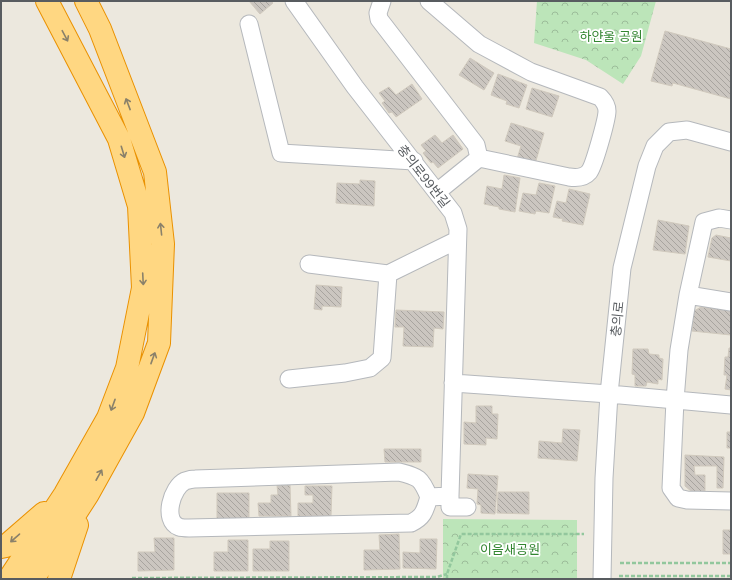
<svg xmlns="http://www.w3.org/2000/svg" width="732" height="580" font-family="'Nunito Sans','Noto Sans KR',sans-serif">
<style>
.park{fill:url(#park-crowns)}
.building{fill:url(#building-back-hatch);stroke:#d0c9bd}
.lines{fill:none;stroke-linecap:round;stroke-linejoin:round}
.minor-casing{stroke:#b5b8bc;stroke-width:19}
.highway-casing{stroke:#ea9100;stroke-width:24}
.path{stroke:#92c79d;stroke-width:2.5;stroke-dasharray:4 2;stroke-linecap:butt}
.minor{stroke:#fff;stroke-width:17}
.highway{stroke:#ffd782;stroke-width:22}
.oneway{stroke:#8a816a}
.labels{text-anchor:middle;stroke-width:3.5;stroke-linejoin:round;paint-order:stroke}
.park-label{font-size:13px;fill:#338631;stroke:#fff}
.street-label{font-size:13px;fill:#585c60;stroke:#fff}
</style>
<defs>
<pattern id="park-crowns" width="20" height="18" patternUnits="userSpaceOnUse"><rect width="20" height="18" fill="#bce5b9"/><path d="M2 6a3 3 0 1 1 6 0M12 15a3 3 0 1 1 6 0" fill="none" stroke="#9cbd9a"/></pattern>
<pattern id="building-back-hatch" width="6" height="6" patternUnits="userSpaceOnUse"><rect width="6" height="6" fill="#cbc6c0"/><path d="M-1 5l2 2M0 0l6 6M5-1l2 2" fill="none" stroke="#a8a49f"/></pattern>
</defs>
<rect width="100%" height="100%" fill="#ece8de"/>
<path class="park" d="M 537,1 L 656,1 L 641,56 L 623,84 L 586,60 L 534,43 Z
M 443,519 L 577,520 L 577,579 L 443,579 Z"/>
<path class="building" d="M 249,1 L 271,1 L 273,3 L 260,14 Z
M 665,31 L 731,49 L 731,99 L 673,83 L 672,86 L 651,81 Z
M 470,58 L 494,73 L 484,90 L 459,75 Z
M 498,74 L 527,85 L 519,108 L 506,104 L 507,101 L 491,95 Z
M 412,84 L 422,99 L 396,117 L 392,112 L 389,113 L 382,103 L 385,101 L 379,93 L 389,87 L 396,95 Z
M 532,88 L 559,96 L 552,117 L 526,109 Z
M 511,123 L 544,133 L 535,164 L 517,159 L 521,146 L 505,141 Z
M 435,135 L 442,143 L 453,135 L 463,149 L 438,168 L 433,162 L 431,163 L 423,153 L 426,151 L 421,145 Z
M 504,175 L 520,178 L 515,212 L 499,209 L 499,207 L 484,204 L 487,186 L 502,189 Z
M 360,180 L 375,181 L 374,206 L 336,203 L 337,183 L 360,184 Z
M 539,183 L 555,186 L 549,213 L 536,211 L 535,214 L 519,211 L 523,193 L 536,195 Z
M 569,189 L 590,194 L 583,225 L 562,221 L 563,219 L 553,217 L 557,201 L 566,203 Z
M 658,220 L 689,226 L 685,254 L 653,250 Z
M 716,235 L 731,238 L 731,261 L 708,257 L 712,238 Z
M 316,285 L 342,287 L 341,307 L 322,306 L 322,310 L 314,309 Z
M 701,307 L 731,310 L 731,335 L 692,331 L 694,311 Z
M 396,310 L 444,312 L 443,329 L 434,328 L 433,347 L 403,346 L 404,327 L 395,327 Z
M 729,348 L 731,348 L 731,390 L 725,389 L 727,375 L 724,375 L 725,357 L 728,357 Z
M 633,349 L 648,349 L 649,354 L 659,355 L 659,358 L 663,359 L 662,380 L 658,379 L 658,384 L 647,382 L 646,386 L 635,386 L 635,375 L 632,374 Z
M 476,406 L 492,406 L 492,414 L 498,414 L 497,439 L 486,438 L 486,445 L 464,444 L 464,422 L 476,423 Z
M 563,429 L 580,430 L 577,461 L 538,458 L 539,441 L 562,443 Z
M 727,432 L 731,432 L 731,448 L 727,448 Z
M 384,449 L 421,449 L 421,462 L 385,462 Z
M 685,455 L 724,457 L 723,488 L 717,488 L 717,466 L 694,466 L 695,475 L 705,475 L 705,492 L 692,492 L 685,486 Z
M 468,474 L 498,476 L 495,514 L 481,513 L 481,505 L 477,504 L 478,489 L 467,488 Z
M 277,485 L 290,485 L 291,516 L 259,516 L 258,503 L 271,503 L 271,495 L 278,495 Z
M 305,486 L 332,486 L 331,516 L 298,516 L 298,503 L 313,503 L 313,495 L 305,495 Z
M 498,492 L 529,492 L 529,514 L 497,513 Z
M 217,493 L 249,493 L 249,518 L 217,519 Z
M 723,530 L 731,530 L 731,554 L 723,554 Z
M 399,534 L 400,569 L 364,570 L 364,550 L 380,550 L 379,535 Z
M 154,538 L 174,538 L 174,570 L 138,571 L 138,552 L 155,552 Z
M 420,539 L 437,539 L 436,569 L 403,568 L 403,552 L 420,553 Z
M 228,540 L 248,540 L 248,571 L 214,571 L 214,552 L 228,552 Z
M 270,541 L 289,541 L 289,571 L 253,571 L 253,549 L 270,549 Z"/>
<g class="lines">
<defs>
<path id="minor" d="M 294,1 L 355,87 L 453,213 L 458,229 L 450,496
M 382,1 L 378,13 L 379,19 L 476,145 L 479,158
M 429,1 L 479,44 L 531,72 L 600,97 C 604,101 607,106 607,111 C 607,119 594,166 589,172 C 584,178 576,178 569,177 L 479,158
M 249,24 L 281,153 L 414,161
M 437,192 L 479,158
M 731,220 L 719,218 L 704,222 L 688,295 L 679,350 L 675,400 L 671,488 L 678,498 L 687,500 L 731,501
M 309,264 L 388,274 L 457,240
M 688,295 L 731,302
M 289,379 L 345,373 L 370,368 L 382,358 L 388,274
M 453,383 L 609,394 L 731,405
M 429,497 C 425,510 424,517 411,523 L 189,528 C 186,528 182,528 179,527 C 162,520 172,487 185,481 C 188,480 192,479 195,479 L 399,472 C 419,477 421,478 429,497 L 450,496 L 450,507 L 467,507
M 602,579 L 604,478 L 609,394 L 622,268 L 647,166 L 655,146 L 669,132 L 687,130 L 731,142"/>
<path id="highway" d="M 1,547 L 6,546 L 44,513
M 9,579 L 65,494 L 108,418 L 127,368 L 143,288 L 139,206 L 119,139 L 47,1
M 33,579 L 88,494 L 133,413 L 159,343 L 163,244 L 155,172 L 100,29 L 86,1
M 59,579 L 77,525"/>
</defs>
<use href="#minor" class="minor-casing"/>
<use href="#highway" class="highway-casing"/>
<path class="path" d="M 620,563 L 731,563
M 619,576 L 731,576
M 132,578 L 437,577 L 447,574
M 447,579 L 447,574 L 461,534 L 584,534"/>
<use href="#minor" class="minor"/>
<use href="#highway" class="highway"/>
</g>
<defs><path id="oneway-shaft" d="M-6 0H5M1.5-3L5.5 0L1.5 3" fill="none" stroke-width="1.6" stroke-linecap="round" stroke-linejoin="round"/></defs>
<g class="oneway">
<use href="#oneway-shaft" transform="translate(65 36) rotate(62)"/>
<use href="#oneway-shaft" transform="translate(128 104) rotate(-111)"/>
<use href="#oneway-shaft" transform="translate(123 152) rotate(73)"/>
<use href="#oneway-shaft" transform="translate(161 229) rotate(-96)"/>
<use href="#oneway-shaft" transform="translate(143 279) rotate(87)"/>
<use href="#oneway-shaft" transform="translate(153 358) rotate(-70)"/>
<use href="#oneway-shaft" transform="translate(113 405) rotate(110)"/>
<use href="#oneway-shaft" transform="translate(99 475) rotate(-61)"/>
<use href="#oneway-shaft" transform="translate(15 538) rotate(139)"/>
</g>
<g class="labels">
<g class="park-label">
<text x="611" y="41">하얀울 공원</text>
<text x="510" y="554">이음새공원</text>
</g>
<g class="street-label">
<text transform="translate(424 176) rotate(52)" y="5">충의로99번길</text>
<text transform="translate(617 319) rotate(-84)" y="5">충의로</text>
</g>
</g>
<rect width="732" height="580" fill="none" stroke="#585c60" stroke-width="4"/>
</svg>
